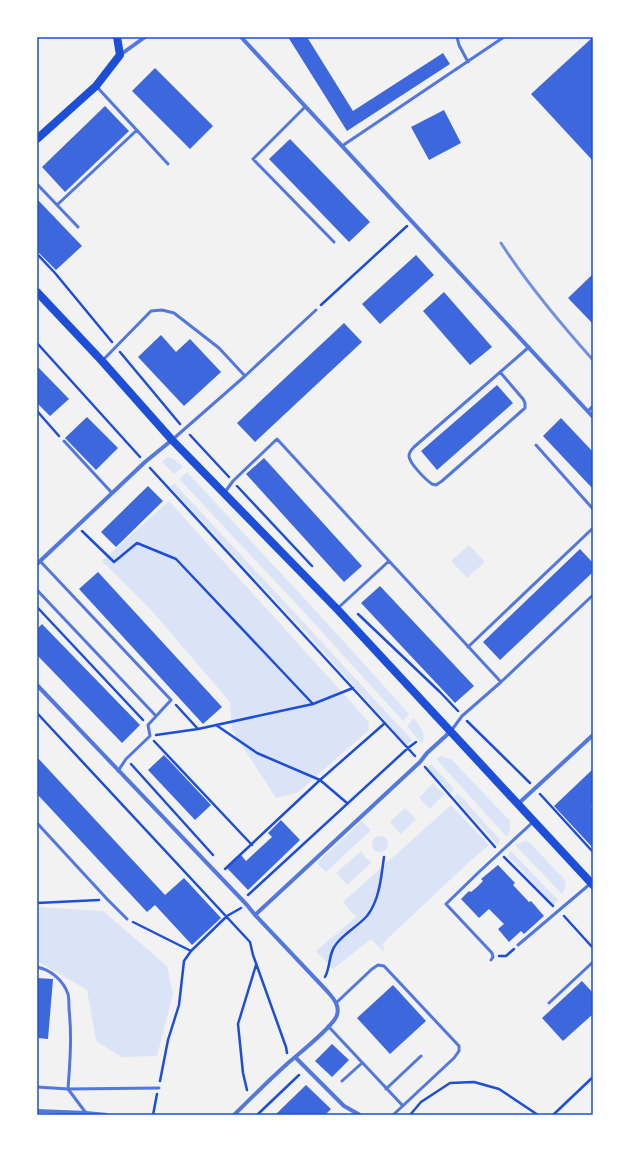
<svg xmlns="http://www.w3.org/2000/svg" width="630" height="1152" font-family="'Noto Serif',serif">
<style>
.green{fill:#dbe4f7}
.building{fill:#3d67dc}
.lines{fill:none;stroke-linecap:round;stroke-linejoin:round}
.path{stroke:#1d4ed8;stroke-width:2.5}
.service{stroke:#5277de;stroke-width:3}
.minor{stroke:#5277de;stroke-width:4}
.secondary{stroke:#1d4ed8;stroke-width:8}
.rail{stroke:#7290e2;stroke-width:3}
.neatline{fill:none;stroke:#1d4ed8;stroke-width:1.5}
</style>
<rect width="100%" height="100%" fill="#f2f2f2"/>
<path class="green" d="M 167,457 C 173,458 179,462 183,467 L 174,474 L 162,462 Z
M 187,472 L 339,636 L 409,714 L 403,721 L 303,611 L 179,479 Z
M 174,483 L 308,627 L 412,740 L 407,745 L 307,634 L 170,487 Z
M 169,501 L 369,722 L 368,731 L 297,793 L 276,798 L 232,730 L 230,702 L 152,611 L 102,561 Z
M 469,545 L 485,562 L 467,578 L 451,561 Z
M 414,718 C 420,727 427,733 422,744 L 407,726 Z
M 441,756 L 451,759 L 510,821 L 510,829 L 507,837 L 436,759 Z
M 431,764 L 454,789 L 451,793 L 427,768 Z
M 433,783 L 444,794 L 430,809 L 419,798 Z
M 458,793 L 500,840 L 498,845 L 454,797 Z
M 451,805 L 489,845 L 470,861 L 383,943 L 384,952 L 371,939 L 333,969 L 316,951 L 356,917 L 343,902 Z
M 405,808 L 416,819 L 401,834 L 390,822 Z
M 362,821 L 371,830 L 326,872 L 317,863 Z
M372 844a8 8 0 1 1 16 0a8 8 0 1 1-16 0Z
M 525,841 L 530,843 L 563,878 C 567,883 566,889 562,894 L 515,845 Z
M 361,851 L 368,860 L 372,862 L 347,885 L 336,873 Z
M 511,851 L 558,900 L 554,905 L 507,855 Z
M 37,907 L 103,911 L 167,966 L 173,994 L 157,1056 L 122,1057 L 96,1041 L 87,990 L 37,961 Z"/>
<path class="building" d="M 288,37 L 307,37 L 353,111 L 443,53 L 450,64 L 347,131 Z
M 593,37 L 593,161 L 531,94 Z
M 155,68 L 213,126 L 190,149 L 132,91 Z
M 105,106 L 129,131 L 65,192 L 42,167 Z
M 444,110 L 461,143 L 429,160 L 411,127 Z
M 290,139 L 370,222 L 349,242 L 269,159 Z
M 37,199 L 82,246 L 56,270 L 37,251 Z
M 416,255 L 434,275 L 380,324 L 362,304 Z
M 593,274 L 593,324 L 568,298 Z
M 444,292 L 492,347 L 470,365 L 423,311 Z
M 344,323 L 362,342 L 255,442 L 237,423 Z
M 161,335 L 176,352 L 190,339 L 221,372 L 184,406 L 138,357 Z
M 37,366 L 69,399 L 50,416 L 37,403 Z
M 497,385 L 513,403 L 437,470 L 421,451 Z
M 87,417 L 118,448 L 96,470 L 65,438 Z
M 561,418 L 593,452 L 593,489 L 543,436 Z
M 264,458 L 362,566 L 344,582 L 246,474 Z
M 148,486 L 163,501 L 116,547 L 101,532 Z
M 580,549 L 593,563 L 593,572 L 500,660 L 483,642 Z
M 98,572 L 222,707 L 203,724 L 79,589 Z
M 380,586 L 474,686 L 455,703 L 361,603 Z
M 42,624 L 140,725 L 122,743 L 37,655 L 37,629 Z
M 164,755 L 211,805 L 195,820 L 148,770 Z
M 37,757 L 165,895 L 184,878 L 221,918 L 192,945 L 155,905 L 147,912 L 37,794 Z
M 593,769 L 593,804 L 591,806 L 593,809 L 593,848 L 554,806 Z
M 281,820 L 300,840 L 248,890 L 227,868 L 241,855 L 246,861 L 272,837 L 268,833 Z
M 498,865 L 515,883 L 513,885 L 529,902 L 531,901 L 544,916 L 524,934 L 521,931 L 509,942 L 498,929 L 504,924 L 489,909 L 479,918 L 461,899 L 469,891 L 471,892 L 477,887 L 483,881 L 481,879 Z
M 37,978 L 53,979 L 48,1039 L 37,1038 Z
M 582,981 L 593,993 L 593,1014 L 563,1041 L 542,1018 Z
M 393,985 L 426,1021 L 390,1054 L 357,1018 Z
M 332,1044 L 349,1060 L 332,1077 L 315,1061 Z
M 306,1085 L 331,1109 L 325,1115 L 275,1115 Z"/>
<g class="lines">
<path class="path" d="M 37,254 L 55,273 L 112,342
M 321,305 L 407,226
M 37,343 L 140,457
M 120,352 L 180,424
M 37,411 L 59,436
M 190,435 L 229,477
M 150,468 L 415,756
M 237,486 L 312,566
M 82,531 L 114,562 L 137,543 L 176,559 L 313,704
M 37,607 L 143,720
M 358,614 L 440,692 L 458,711
M 176,705 L 198,729
M 37,713 L 250,942 L 253,955 L 286,1047 L 287,1053
M 467,721 L 530,783
M 216,725 L 257,753 L 320,780 L 347,803
M 156,735 L 198,729 L 313,704 L 353,688
M 154,741 L 252,845
M 131,764 L 213,855
M 425,767 L 495,847
M 540,794 L 593,852
M 504,857 L 553,906
M 225,869 L 320,780 L 385,723
M 248,895 L 408,748 L 416,742
M 37,903 L 99,900
M 564,916 L 593,948
M 133,922 L 191,951 L 227,916 L 241,908
M 499,956 L 506,956 L 514,949
M 325,977 C 331,966 328,953 337,943 C 345,933 358,926 367,916 C 380,899 381,877 384,857
M 160,1081 L 168,1040 L 179,1005 L 184,961 L 191,951
M 247,1090 L 243,1073 L 238,1024 L 256,965
M 153,1115 L 157,1094
M 257,1115 L 299,1075
M 410,1115 L 421,1102 L 450,1083 L 474,1082 L 499,1089 L 538,1115
M 553,1115 L 593,1077"/>
<path class="service" d="M 457,37 L 459,45 L 468,62
M 97,87 L 168,164
M 305,107 L 253,159 L 334,242
M 342,146 L 504,37
M 37,184 L 78,227
M 57,205 L 137,130
M 103,360 L 151,311 L 162,310 L 174,313 L 219,348 L 245,376
M 500,372 L 523,399 L 525,403 L 525,408 L 442,481 L 436,485 L 432,484 C 426,480 409,463 409,456 C 409,452 411,450 414,447 L 529,347
M 588,411 L 593,406
M 172,440 L 245,376 L 316,310
M 64,441 L 112,493
M 536,445 L 593,509
M 225,492 L 233,481 L 277,439 L 389,561
M 40,561 L 171,700 L 148,725 L 150,736 L 126,759 L 118,771
M 37,590 L 156,716
M 338,608 L 389,561 L 501,682
M 468,647 L 593,528
M 451,731 L 462,716 L 501,682 L 593,595
M 37,823 L 107,899 L 127,919
M 518,945 L 590,884
M 491,960 L 493,957 L 492,953 L 446,904 L 480,871 L 533,822
M 37,967 C 51,970 63,980 68,994 C 69,998 69,1005 69,1009 C 72,1036 70,1062 68,1089 L 86,1113
M 336,1003 L 372,969 L 378,965 L 384,966 L 459,1046 L 459,1051 L 454,1058 L 393,1115
M 549,1003 L 593,962
M 328,1026 L 403,1106
M 342,1081 L 362,1063
M 37,1087 L 68,1089 L 159,1088
M 386,1089 L 421,1056"/>
<path class="minor" d="M 241,37 L 593,417
M 120,55 L 145,37
M 37,564 L 145,462 L 172,440
M 37,685 L 247,905 L 255,915 L 327,991 C 333,998 340,1005 337,1015 C 334,1026 297,1055 287,1064 C 269,1080 251,1098 234,1115
M 518,804 L 593,735
M 255,915 L 420,762 L 427,753 L 450,732
M 295,1057 L 344,1106 L 360,1115
M 37,1111 L 86,1113 L 107,1115"/>
<path class="secondary" d="M 37,139 L 96,86 L 120,55 L 117,37
M 37,292 L 102,361 L 172,440 L 337,609 L 593,885"/>
<path class="rail" d="M 501,243 C 528,285 560,323 593,360"/>
</g>
<rect width="630" height="1152" fill="none" stroke="#ffffff" stroke-width="76"/>
<rect x="38" y="38" width="554" height="1076" class="neatline"/>
</svg>
